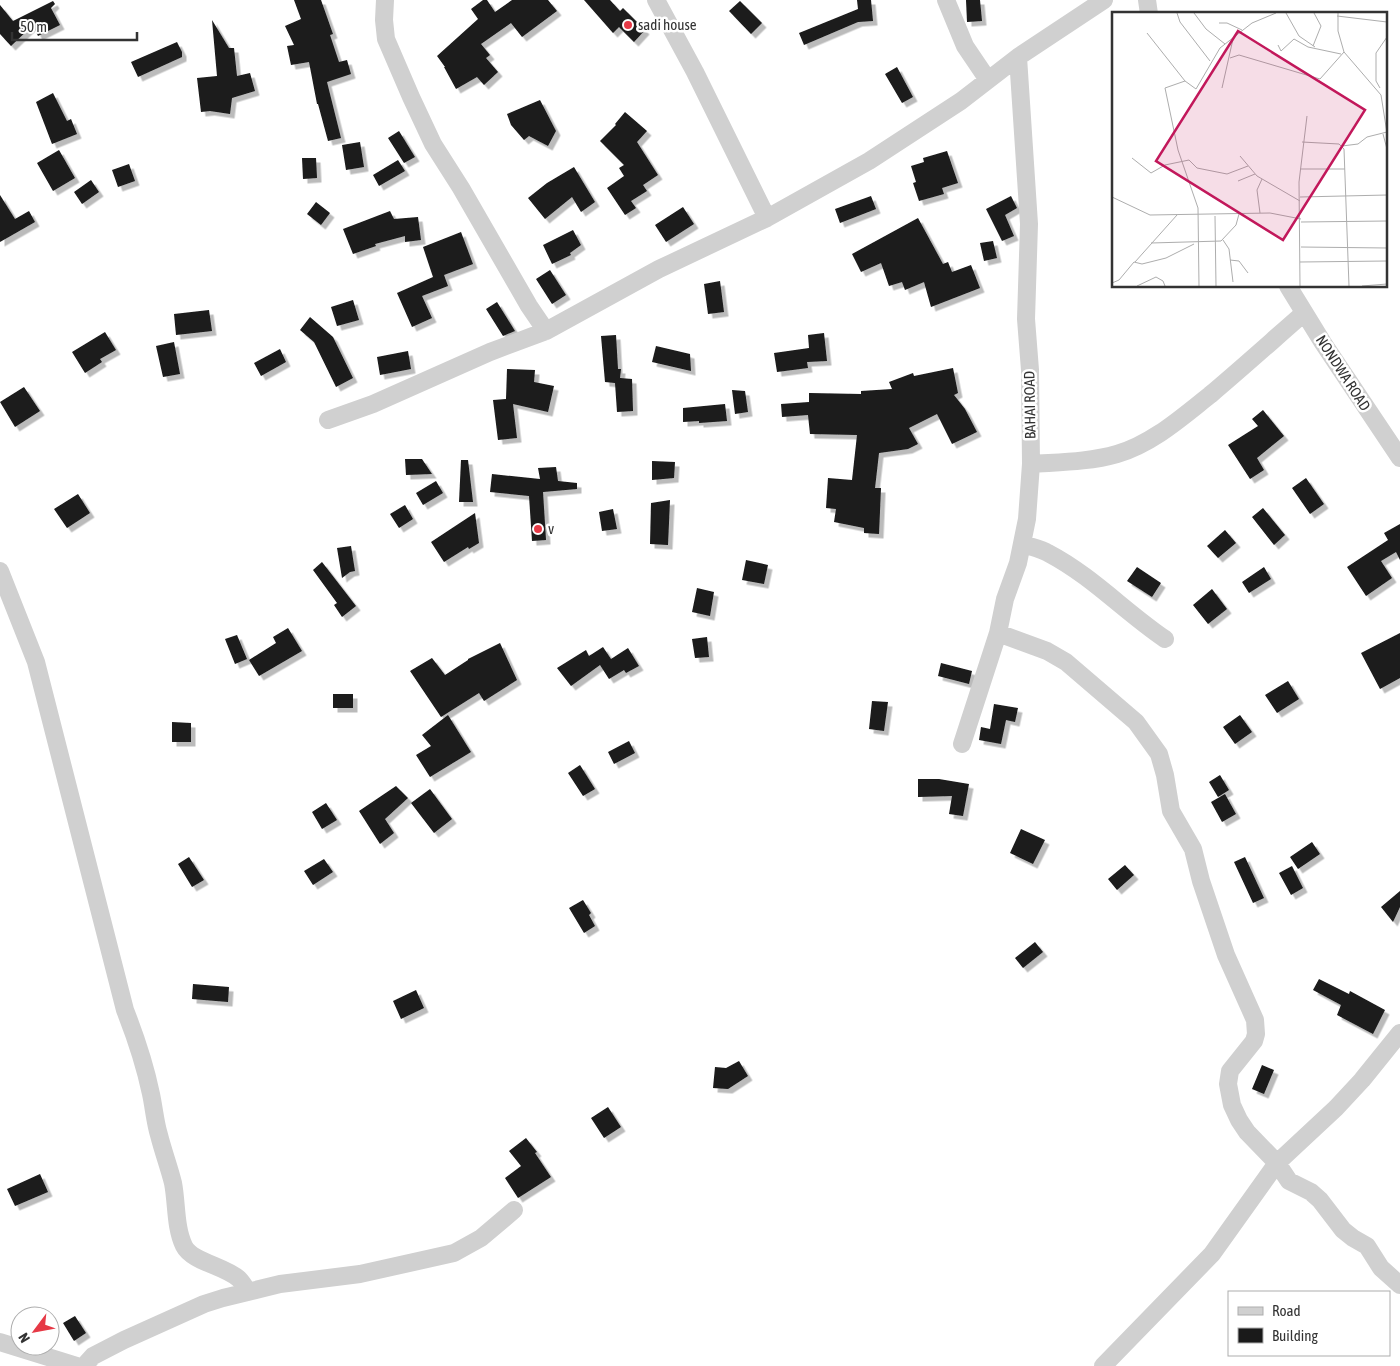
<svg xmlns="http://www.w3.org/2000/svg" width="1400" height="1366" font-family="'Asap Condensed',sans-serif">
<style>
.building{fill:#1a1a1a;filter:url(#shadow)}
.lines{fill:none;stroke-linecap:round;stroke-linejoin:round}
.street{stroke:#d0d0d0;stroke-width:18}
.poi-dot{fill:#e63946;stroke:#fff;stroke-width:2}
.labels{text-anchor:middle;stroke-width:5;stroke-linejoin:round;paint-order:stroke}
.poi-label{font-size:15px;fill:#333;stroke:#fff;text-anchor:start}
.street-label{font-size:15px;fill:#333;stroke:#fff}
.inset-road{fill:none;stroke:#adadad;stroke-width:1}
.view{fill:#c2185b;fill-opacity:0.15;stroke:#c2185b;stroke-width:2.5}
.inset-edge{fill:none;stroke:#333;stroke-width:2.5}
</style>
<defs>
<filter id="shadow"><feDropShadow dx="4.5" dy="4.5" stdDeviation="0" flood-color="#0004"/></filter>
</defs>
<rect width="100%" height="100%" fill="#fff"/>
<path class="building" d="M 294,0 L 321,0 L 333,34 L 330,35 L 339,62 L 347,60 L 351,74 L 327,82 L 341,138 L 328,141 L 318,104 L 317,104 L 309,62 L 291,65 L 287,46 L 294,45 L 285,26 L 301,19 Z
M 483,0 L 487,0 L 495,12 L 512,0 L 548,0 L 557,11 L 522,37 L 511,23 L 481,44 L 490,55 L 486,58 L 498,72 L 484,85 L 477,77 L 456,89 L 444,67 L 445,67 L 437,56 L 478,19 L 471,9 Z
M 584,0 L 610,0 L 620,11 L 623,8 L 645,30 L 634,42 L 619,27 L 613,33 Z
M 857,0 L 871,0 L 873,21 L 858,22 L 804,45 L 799,33 L 858,9 Z
M 966,0 L 980,0 L 982,21 L 967,22 Z
M 53,1 L 55,4 L 51,8 L 60,25 L 38,36 L 33,25 L 11,46 L 0,34 L 0,5 L 13,21 Z
M 740,1 L 762,23 L 751,34 L 729,11 Z
M 212,20 L 229,48 L 234,48 L 237,76 L 250,73 L 255,91 L 232,98 L 230,114 L 210,111 L 201,112 L 197,78 L 217,76 Z
M 177,42 L 182,52 L 182,57 L 138,77 L 131,62 Z
M 897,67 L 913,97 L 902,103 L 885,74 Z
M 53,93 L 67,121 L 71,119 L 77,134 L 52,144 L 36,102 Z
M 540,100 L 556,131 L 548,146 L 529,136 L 524,140 L 511,125 L 507,114 Z
M 625,112 L 647,131 L 637,142 L 658,175 L 643,185 L 647,191 L 631,201 L 636,208 L 625,215 L 607,188 L 624,176 L 619,168 L 624,165 L 600,141 L 616,125 L 615,124 Z
M 399,131 L 415,157 L 404,163 L 388,138 Z
M 360,142 L 364,167 L 346,170 L 342,145 Z
M 59,150 L 75,178 L 53,191 L 37,163 Z
M 947,151 L 958,183 L 942,188 L 944,194 L 919,201 L 913,183 L 916,182 L 911,166 L 924,162 L 923,158 Z
M 302,158 L 316,158 L 317,178 L 303,179 Z
M 398,160 L 405,171 L 379,186 L 373,175 Z
M 129,164 L 135,181 L 118,187 L 112,170 Z
M 574,167 L 595,202 L 581,212 L 572,197 L 545,219 L 528,198 L 547,183 Z
M 91,180 L 99,192 L 82,204 L 74,192 Z
M 0,195 L 15,219 L 29,211 L 35,222 L 0,242 Z
M 871,196 L 876,209 L 840,223 L 835,209 Z
M 1011,196 L 1017,208 L 1005,215 L 1014,236 L 1002,241 L 986,209 Z
M 316,202 L 330,213 L 321,225 L 307,214 Z
M 683,207 L 694,224 L 666,242 L 655,225 Z
M 390,211 L 394,219 L 418,217 L 421,240 L 405,242 L 405,236 L 375,244 L 376,246 L 353,254 L 343,229 Z
M 918,218 L 943,264 L 948,262 L 952,272 L 971,265 L 980,288 L 931,307 L 924,282 L 905,290 L 902,282 L 889,286 L 881,263 L 861,272 L 852,254 Z
M 573,230 L 581,245 L 570,253 L 571,255 L 552,264 L 543,245 Z
M 461,232 L 473,264 L 444,275 L 448,286 L 422,296 L 432,318 L 412,327 L 397,293 L 433,277 L 423,247 Z
M 993,241 L 997,258 L 984,261 L 980,243 Z
M 550,270 L 566,295 L 552,304 L 536,279 Z
M 720,281 L 724,312 L 708,314 L 704,284 Z
M 353,300 L 359,320 L 337,326 L 331,307 Z
M 497,302 L 515,331 L 503,336 L 486,309 Z
M 209,310 L 212,331 L 176,335 L 174,314 Z
M 310,317 L 333,337 L 353,378 L 336,387 L 314,342 L 300,330 Z
M 105,332 L 116,350 L 100,359 L 102,362 L 85,373 L 72,352 Z
M 824,333 L 827,361 L 807,362 L 808,368 L 777,372 L 774,353 L 809,348 L 808,335 Z
M 616,335 L 618,369 L 621,369 L 620,378 L 632,379 L 633,411 L 617,412 L 615,383 L 605,382 L 601,336 Z
M 174,342 L 180,374 L 163,377 L 156,346 Z
M 656,346 L 690,354 L 691,371 L 652,362 Z
M 280,349 L 286,362 L 261,376 L 254,363 Z
M 408,351 L 411,369 L 380,375 L 377,357 Z
M 953,368 L 958,393 L 954,395 L 965,409 L 977,432 L 952,444 L 937,414 L 909,428 L 918,444 L 908,449 L 879,453 L 875,488 L 881,488 L 879,534 L 864,533 L 864,528 L 834,522 L 836,509 L 826,508 L 828,478 L 852,480 L 857,435 L 810,434 L 808,415 L 782,417 L 781,404 L 809,402 L 809,393 L 861,394 L 861,391 L 892,389 L 889,382 L 913,373 L 914,376 Z
M 507,369 L 535,370 L 534,382 L 554,386 L 548,412 L 513,404 L 517,438 L 498,440 L 493,400 L 506,399 Z
M 24,387 L 40,411 L 15,427 L 0,402 Z
M 732,390 L 745,391 L 748,412 L 735,414 Z
M 725,404 L 727,421 L 699,423 L 699,421 L 683,422 L 683,408 Z
M 1263,410 L 1284,436 L 1257,458 L 1264,470 L 1250,479 L 1228,445 L 1258,426 L 1252,419 Z
M 405,459 L 422,459 L 432,474 L 406,475 Z
M 461,460 L 468,460 L 473,502 L 459,502 Z
M 652,461 L 675,462 L 674,478 L 652,480 Z
M 556,467 L 558,481 L 577,483 L 577,489 L 543,492 L 546,540 L 532,541 L 529,496 L 490,492 L 492,474 L 540,479 L 538,468 Z
M 1306,478 L 1324,504 L 1310,514 L 1292,488 Z
M 436,481 L 443,493 L 423,505 L 416,493 Z
M 78,494 L 90,513 L 67,528 L 54,509 Z
M 670,500 L 668,545 L 650,544 L 651,503 Z
M 405,505 L 413,519 L 399,528 L 390,514 Z
M 1263,508 L 1285,535 L 1274,545 L 1252,517 Z
M 613,509 L 617,529 L 602,531 L 599,512 Z
M 475,513 L 479,543 L 469,549 L 468,547 L 444,562 L 431,542 Z
M 1400,524 L 1400,560 L 1396,552 L 1381,561 L 1392,578 L 1366,596 L 1347,567 L 1388,540 L 1384,533 Z
M 1225,530 L 1236,543 L 1218,558 L 1207,546 Z
M 351,546 L 355,571 L 350,572 L 342,578 L 337,548 Z
M 746,560 L 768,565 L 764,584 L 742,580 Z
M 322,562 L 356,606 L 342,617 L 334,605 L 337,603 L 313,570 Z
M 1137,567 L 1161,583 L 1152,597 L 1127,581 Z
M 1264,567 L 1271,579 L 1249,593 L 1242,582 Z
M 697,588 L 714,592 L 710,616 L 692,612 Z
M 1212,589 L 1227,609 L 1208,624 L 1193,605 Z
M 288,628 L 302,651 L 259,676 L 249,660 L 276,643 L 273,637 Z
M 1400,633 L 1400,678 L 1380,689 L 1361,653 Z
M 237,635 L 247,659 L 235,664 L 225,639 Z
M 707,637 L 709,657 L 695,658 L 692,639 Z
M 500,643 L 517,680 L 484,701 L 479,693 L 441,717 L 410,671 L 432,658 L 445,675 L 468,660 L 468,659 Z
M 603,647 L 611,659 L 628,648 L 639,666 L 626,673 L 624,670 L 609,679 L 600,665 L 571,686 L 557,668 L 586,650 L 589,656 Z
M 941,663 L 972,671 L 969,684 L 938,676 Z
M 1288,681 L 1299,699 L 1277,713 L 1265,695 Z
M 333,694 L 353,694 L 353,708 L 333,708 Z
M 872,701 L 888,702 L 884,731 L 869,729 Z
M 994,704 L 1018,708 L 1015,722 L 1006,720 L 1001,744 L 979,740 L 981,727 L 990,729 Z
M 448,715 L 471,752 L 430,777 L 416,755 L 431,746 L 422,735 Z
M 1240,715 L 1252,732 L 1235,744 L 1223,727 Z
M 172,722 L 191,723 L 191,742 L 172,742 Z
M 629,741 L 635,753 L 614,764 L 608,752 Z
M 580,765 L 595,789 L 583,796 L 568,773 Z
M 1220,775 L 1229,790 L 1218,797 L 1209,782 Z
M 918,779 L 939,779 L 969,784 L 963,816 L 949,814 L 952,796 L 918,797 Z
M 396,786 L 408,798 L 385,819 L 394,833 L 380,844 L 359,811 Z
M 430,789 L 452,819 L 434,833 L 411,803 Z
M 1225,794 L 1236,814 L 1222,822 L 1211,802 Z
M 326,803 L 337,820 L 322,829 L 312,812 Z
M 1021,829 L 1045,840 L 1033,864 L 1010,853 Z
M 1312,842 L 1320,854 L 1298,869 L 1290,857 Z
M 189,857 L 204,880 L 192,887 L 178,864 Z
M 1245,857 L 1264,898 L 1253,903 L 1234,862 Z
M 324,859 L 333,872 L 313,885 L 304,871 Z
M 1125,865 L 1134,875 L 1117,890 L 1108,879 Z
M 1292,866 L 1303,888 L 1291,895 L 1279,873 Z
M 1400,891 L 1400,907 L 1393,922 L 1381,907 Z
M 583,900 L 591,913 L 589,915 L 595,926 L 584,933 L 569,908 Z
M 1035,942 L 1043,952 L 1023,968 L 1015,958 Z
M 1319,979 L 1349,994 L 1350,991 L 1385,1010 L 1373,1034 L 1337,1015 L 1341,1005 L 1313,990 Z
M 193,984 L 229,987 L 228,1002 L 192,999 Z
M 416,990 L 424,1008 L 401,1019 L 393,1001 Z
M 739,1061 L 748,1076 L 728,1089 L 713,1088 L 715,1067 L 726,1068 Z
M 1262,1065 L 1274,1070 L 1264,1094 L 1252,1089 Z
M 608,1107 L 621,1127 L 604,1138 L 591,1118 Z
M 526,1138 L 537,1152 L 535,1153 L 551,1177 L 518,1198 L 505,1178 L 521,1166 L 509,1151 Z
M 40,1174 L 48,1192 L 15,1206 L 7,1189 Z
M 75,1316 L 86,1333 L 74,1341 L 63,1323 Z"/>
<g class="lines">
<path class="street" d="M 385,0 L 384,20 L 386,39 L 411,97 L 433,144 L 461,188 L 529,306 L 546,331
M 656,0 L 695,72 L 767,218
M 946,0 L 965,46 L 988,80
M 1147,0 L 1149,14
M 1288,286 L 1323,343 L 1400,458
M 328,420 L 373,404 L 490,352 L 546,331 L 659,269 L 767,218 L 869,161 L 961,101 L 1018,57 L 1104,0
M 1031,464 C 1059,462 1089,462 1117,454 C 1152,444 1182,417 1210,395 C 1242,368 1273,340 1304,313
M 1023,544 C 1031,547 1041,549 1048,553 C 1092,576 1125,612 1165,639
M 0,571 L 36,662 L 125,1010 C 136,1038 145,1065 151,1094 C 154,1108 155,1122 159,1135 C 163,1151 169,1167 173,1183 C 177,1204 175,1227 184,1246 C 192,1262 225,1266 239,1279 C 243,1283 245,1287 248,1292
M 998,633 L 1047,651 L 1066,662 L 1136,722 L 1159,754 L 1165,775 L 1171,811 L 1193,849 L 1201,881 L 1226,955 L 1255,1020 L 1256,1034 L 1254,1041 L 1230,1071 L 1228,1084 L 1232,1105 L 1239,1120 L 1247,1132 L 1277,1163 L 1289,1181 L 1311,1192 L 1320,1200 L 1343,1230 L 1353,1238 L 1367,1246 L 1381,1268 L 1400,1285
M 962,744 L 998,633 L 1005,599 L 1018,563 L 1027,519 L 1031,464 L 1030,370 L 1026,319 L 1029,224 L 1018,57
M 0,1342 L 77,1366
M 84,1366 L 93,1356 L 124,1340 L 204,1304 L 223,1298 L 280,1284 L 360,1274 L 454,1253 L 481,1238 L 514,1210
M 1103,1366 L 1212,1254 L 1277,1163 L 1336,1108 L 1362,1080 L 1400,1033"/>
</g>
<g class="poi-dot">
<circle cx="628" cy="25" r="5"/>
<circle cx="538" cy="529" r="5"/>
</g>
<g class="labels">
<g class="poi-label">
<text x="638" y="30">sadi house</text>
<text x="548" y="534">v</text>
</g>
<g class="street-label">
<text transform="translate(1343 373) rotate(57)" y="5">NONDWA ROAD</text>
<text transform="translate(1030 405) rotate(-91)" y="5">BAHAI ROAD</text>
</g>
</g>
<g transform="translate(1112 12)">
<rect width="275" height="275" fill="#fff"/>
<path class="inset-road" d="M 65,1 L 68,10 L 98,49M 82,1 L 94,17 L 113,32M 174,1 L 187,24 L 203,35M 226,1 L 226,19 L 232,40 L 269,83 L 275,121M 225,4 L 275,10M 107,11 L 115,11 L 130,18M 35,21 L 73,69 L 84,77 L 108,36 L 140,11 L 164,1M 166,33 L 169,39 L 182,27 L 196,35 L 229,42M 201,34 L 209,14 L 202,1M 118,46 L 127,43 L 208,67 L 232,40M 73,69 L 53,76 L 66,138 L 86,196 L 87,274M 110,76 L 121,27M 268,76 L 264,69 L 264,41 L 275,25M 271,122 L 275,137M 190,130 L 227,132 L 232,137 L 237,274M 230,134 L 246,132 L 255,125 L 275,120M 128,144 L 145,164 L 188,189M 20,146 L 39,161 L 53,153 L 77,148 L 85,156 L 115,162 L 136,154M 188,157 L 233,157M 126,169 L 143,162M 0,185 L 38,203 L 158,201 L 189,207M 188,185 L 275,183M 148,201 L 145,178 L 150,167M 103,204 L 104,274M 189,210 L 275,209M 111,228 L 117,237 L 121,270M 39,231 L 109,229 L 124,213 L 127,202M 189,235 L 275,236M 118,248 L 127,249 L 136,261M 23,250 L 65,203M 188,250 L 275,249M 0,271 L 7,268 L 22,250 L 30,252 L 54,246 L 82,232M 25,274 L 44,265 L 51,269 L 53,274M 188,274 L 187,170 L 195,104M 250,274 L 275,272"/>
<path class="view" d="M 126,19 L 253,98 L 171,228 L 44,149 Z"/>
<rect width="275" height="275" class="inset-edge"/>
</g>
<rect x="1228" y="1291" width="162" height="65" fill="#ffffff" stroke="#adadad"/>
<rect x="1238" y="1307" width="25" height="8" fill="#d0d0d0" stroke="#adadad"/>
<text x="1272" y="1316" font-size="15" fill="#333333">Road</text>
<rect x="1238" y="1328" width="25" height="15" fill="#1a1a1a" stroke="#adadad"/>
<text x="1272" y="1341" font-size="15" fill="#333333">Building</text>
<g transform="translate(35 1331) rotate(238)"><circle r="24" fill="#ffffff" stroke="#adadad"/>
<path d="M0-4L9 19L0 12L-9 19Z" fill="#e63946"/>
<text y="-8" font-size="14" font-weight="bold" text-anchor="middle" fill="#333333">N</text>
</g>
<path d="M12 32v8h125v-8" fill="none" stroke="#333333" stroke-width="2.5"/>
<text x="20" y="32" font-size="15" fill="#333333" stroke="#ffffff" stroke-width="4" paint-order="stroke">50 m</text>
</svg>
